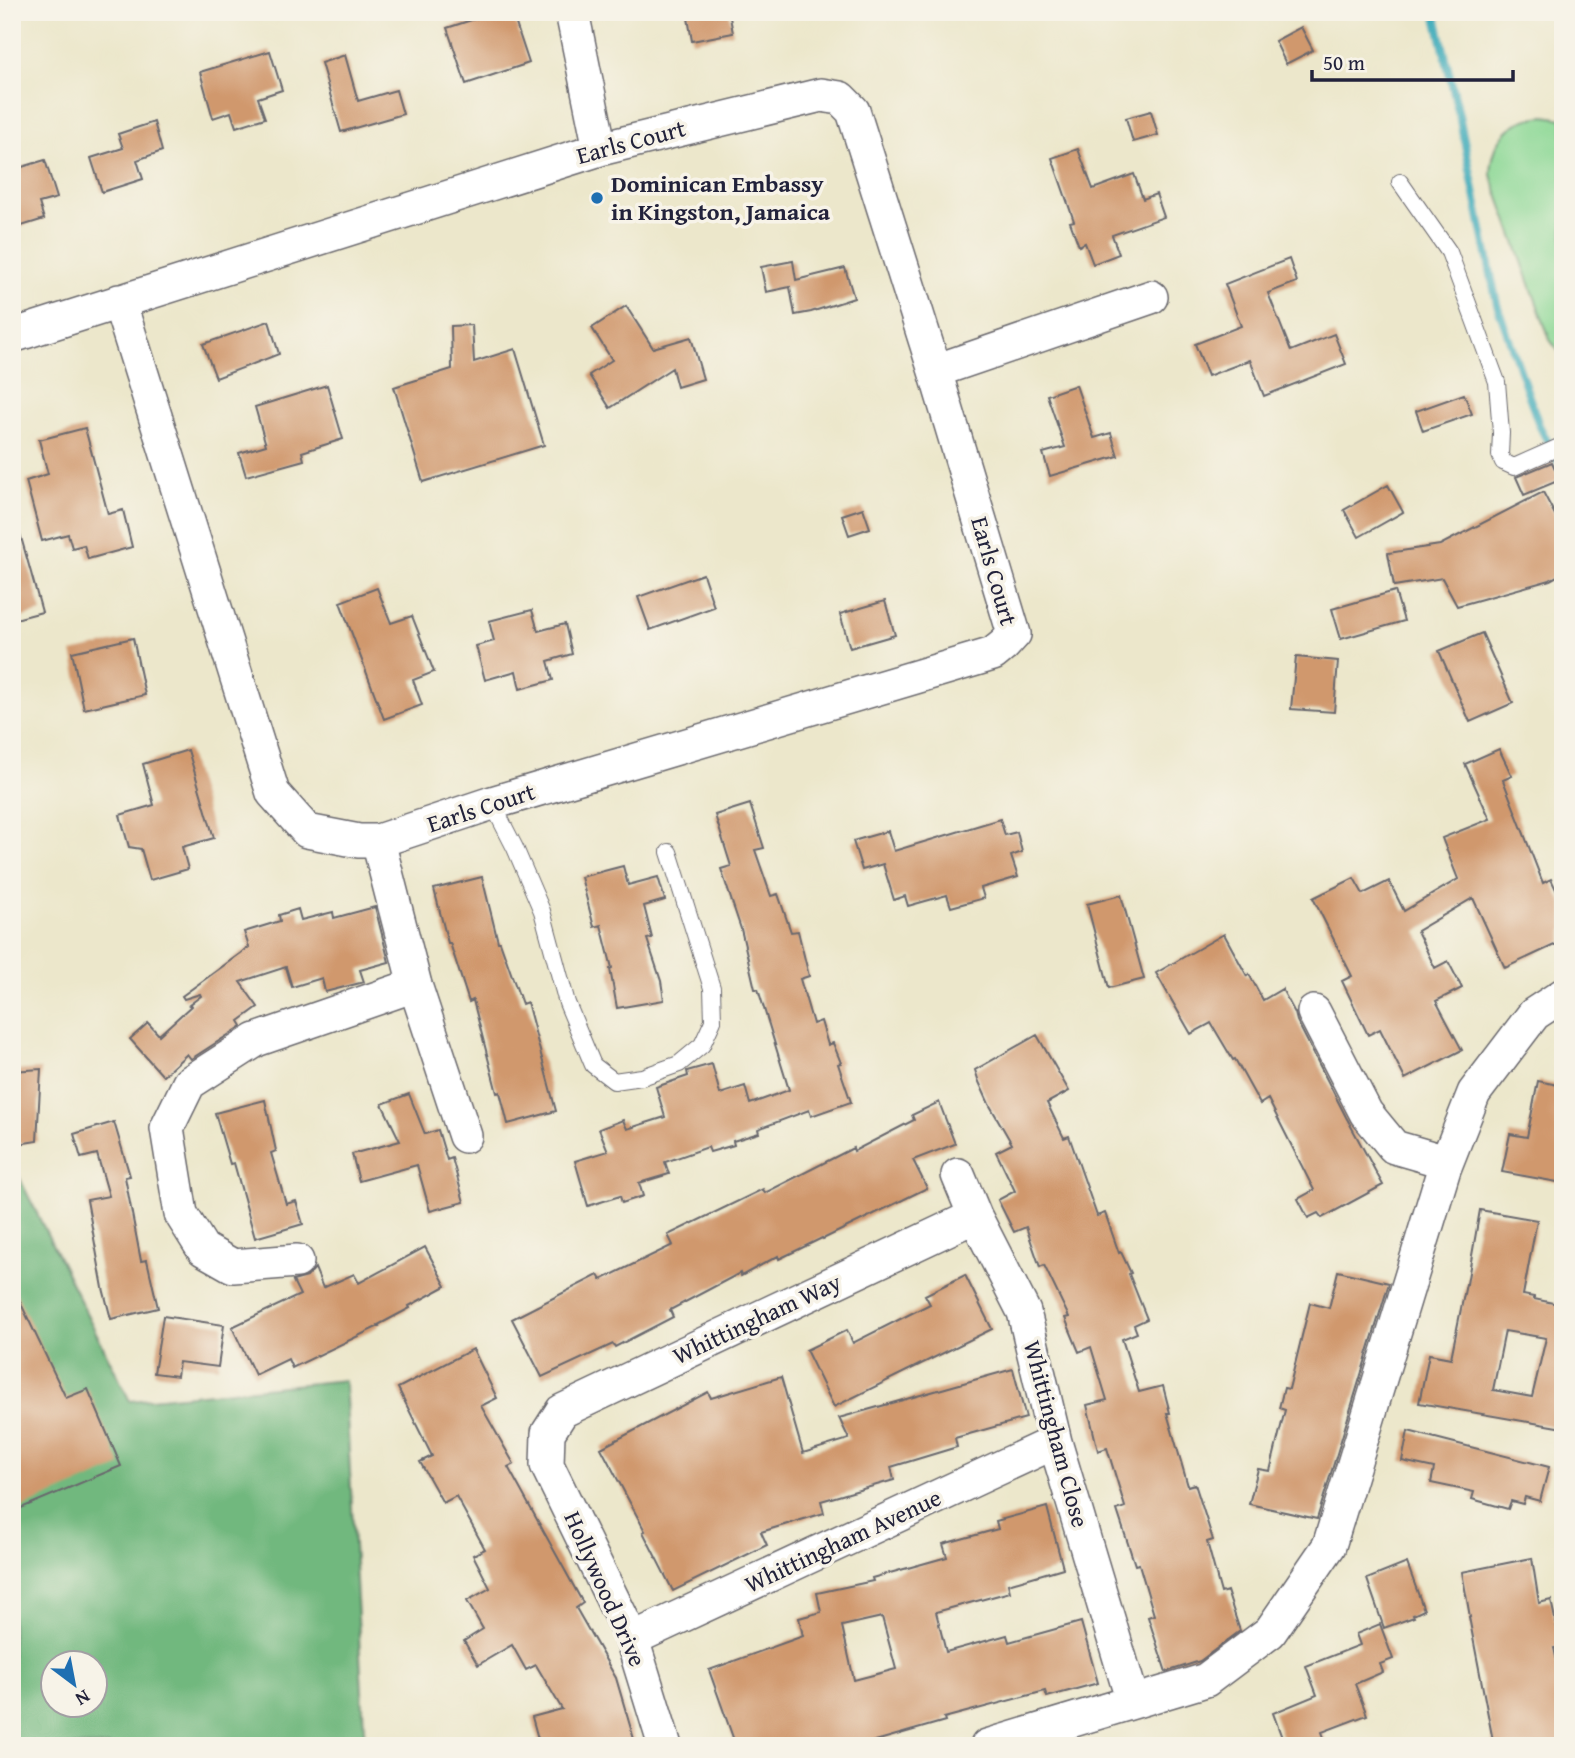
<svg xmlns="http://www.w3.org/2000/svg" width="1575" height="1758" font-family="'Gentium Book Plus',serif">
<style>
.green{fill:#8cd895;stroke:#577d68;stroke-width:2}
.forest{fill:#71b87e;stroke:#4a6d5c;stroke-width:2;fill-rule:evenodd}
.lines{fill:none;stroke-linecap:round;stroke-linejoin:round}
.stream{stroke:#3cabba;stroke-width:8}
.building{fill:#d0986d;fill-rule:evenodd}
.lane-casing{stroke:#69676d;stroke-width:18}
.street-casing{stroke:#69676d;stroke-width:36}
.lane{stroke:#fff;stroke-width:16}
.street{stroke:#fff;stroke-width:33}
.poi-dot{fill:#1f6fb2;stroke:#f7f3e8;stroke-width:2.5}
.labels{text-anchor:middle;stroke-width:7;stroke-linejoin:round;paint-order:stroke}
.street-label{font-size:24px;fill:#22223b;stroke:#f7f3e8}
.poi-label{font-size:24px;font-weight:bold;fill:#22223b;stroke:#f7f3e8;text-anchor:start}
</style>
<rect width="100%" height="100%" fill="#f7f3e8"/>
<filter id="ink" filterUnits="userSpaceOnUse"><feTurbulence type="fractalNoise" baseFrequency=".0143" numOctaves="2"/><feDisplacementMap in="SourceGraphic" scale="14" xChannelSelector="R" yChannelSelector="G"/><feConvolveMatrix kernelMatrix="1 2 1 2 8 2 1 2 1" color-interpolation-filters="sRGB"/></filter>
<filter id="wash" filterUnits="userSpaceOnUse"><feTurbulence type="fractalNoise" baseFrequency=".00686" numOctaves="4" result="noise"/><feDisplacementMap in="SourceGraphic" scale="28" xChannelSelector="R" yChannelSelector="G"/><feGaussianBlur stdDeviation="1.57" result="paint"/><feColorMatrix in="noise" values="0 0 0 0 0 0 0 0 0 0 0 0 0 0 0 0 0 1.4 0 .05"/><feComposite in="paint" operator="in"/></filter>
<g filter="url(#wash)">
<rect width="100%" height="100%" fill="#ece7cb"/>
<path class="green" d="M 1545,116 L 1563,119 L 1563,357 L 1550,340 L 1491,175 C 1492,139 1509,119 1545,116 Z"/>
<path class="forest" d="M 12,1163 L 130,1401 L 345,1380 L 365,1746 L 12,1746 ZM 52,1664 L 94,1664 L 94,1706 L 52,1706 Z"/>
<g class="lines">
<path class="stream" d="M 1435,12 L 1458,110 L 1497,304 L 1539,425 L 1563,471"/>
</g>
<g id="blocks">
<path class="building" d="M 496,12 L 512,12 L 529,63 L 466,84 L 447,28 Z
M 687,12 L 729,12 L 733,33 L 692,41 Z
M 1301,27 L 1313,50 L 1286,64 L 1275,41 Z
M 270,51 L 282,90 L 258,98 L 265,118 L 236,127 L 231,112 L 213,118 L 200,72 Z
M 345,55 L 358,101 L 396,90 L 403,114 L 341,132 L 321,63 Z
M 1151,111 L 1158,135 L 1133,142 L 1126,118 Z
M 154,122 L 162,151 L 137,160 L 143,179 L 102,192 L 91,158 L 123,148 L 118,134 Z
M 1078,149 L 1093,189 L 1134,174 L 1143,199 L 1156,194 L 1164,217 L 1112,235 L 1119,254 L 1093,264 L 1085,243 L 1079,246 L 1070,222 L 1074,221 L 1052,158 Z
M 45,160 L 57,198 L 39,203 L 44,219 L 12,229 L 12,170 Z
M 1289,259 L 1297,282 L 1268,293 L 1291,351 L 1334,334 L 1346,364 L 1264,396 L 1250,360 L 1208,376 L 1195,344 L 1241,326 L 1225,284 Z
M 793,261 L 796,280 L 845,268 L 854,298 L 811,312 L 795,315 L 790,287 L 766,292 L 761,267 Z
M 626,306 L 653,348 L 691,337 L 703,379 L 677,387 L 672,368 L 610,408 L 589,375 L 612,360 L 592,328 Z
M 269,321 L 279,354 L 216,378 L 203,344 Z
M 472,325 L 474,362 L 515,349 L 544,445 L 423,482 L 394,387 L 452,369 L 451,326 Z
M 327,385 L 343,439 L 302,452 L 304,460 L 246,476 L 239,453 L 266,445 L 255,407 Z
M 1076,385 L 1094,438 L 1111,433 L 1118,456 L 1050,476 L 1043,453 L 1065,447 L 1047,395 Z
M 1464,394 L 1472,414 L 1423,431 L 1416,411 Z
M 85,428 L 108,514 L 123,510 L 132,547 L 88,559 L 84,545 L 72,548 L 68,534 L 42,541 L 26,481 L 48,474 L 39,440 Z
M 1552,462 L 1560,480 L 1524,495 L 1516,477 Z
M 1388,485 L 1403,512 L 1359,537 L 1344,510 Z
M 1543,492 L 1563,530 L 1563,573 L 1550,580 L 1457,606 L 1442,578 L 1394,586 L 1388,553 L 1440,545 Z
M 863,508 L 870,528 L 849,535 L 842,515 Z
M 19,530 L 42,612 L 12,620 L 12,531 Z
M 703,574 L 714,607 L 650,630 L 638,597 Z
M 377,588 L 391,623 L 412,616 L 434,672 L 413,680 L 422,705 L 384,719 L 340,602 Z
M 1395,591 L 1404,621 L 1341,639 L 1332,609 Z
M 885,601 L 895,635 L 850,648 L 840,614 Z
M 532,610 L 538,631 L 565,624 L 572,654 L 548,661 L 553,680 L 520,689 L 516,671 L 485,680 L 476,646 L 494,641 L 489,621 Z
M 1482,633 L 1513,703 L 1470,722 L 1439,651 Z
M 133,638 L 145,695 L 84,709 L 72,652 Z
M 1296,657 L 1338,661 L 1334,712 L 1291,709 Z
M 1499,749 L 1512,776 L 1503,780 L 1543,883 L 1551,879 L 1563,904 L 1563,941 L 1505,968 L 1473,898 L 1417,931 L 1435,968 L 1448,961 L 1462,988 L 1436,1001 L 1462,1050 L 1405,1079 L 1380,1029 L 1368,1035 L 1342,981 L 1352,976 L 1313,898 L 1354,878 L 1363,894 L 1389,881 L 1404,911 L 1458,879 L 1442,838 L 1490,819 L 1465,764 Z
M 188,750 L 214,838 L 182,847 L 188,869 L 150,880 L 141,849 L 129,847 L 120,815 L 154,805 L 143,764 Z
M 750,804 L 764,848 L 755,850 L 771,896 L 778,894 L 791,932 L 798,931 L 809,976 L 800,979 L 813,1024 L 821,1021 L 828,1045 L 833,1043 L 841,1063 L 838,1064 L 851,1102 L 811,1116 L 809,1110 L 758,1129 L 759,1133 L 733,1141 L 734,1145 L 710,1152 L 708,1147 L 665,1162 L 669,1174 L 639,1183 L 643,1196 L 622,1203 L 620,1196 L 588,1206 L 575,1161 L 608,1151 L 599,1129 L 623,1120 L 627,1129 L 665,1117 L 656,1087 L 688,1076 L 687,1071 L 712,1064 L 720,1094 L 745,1086 L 750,1104 L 789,1090 L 758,989 L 755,989 L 741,929 L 721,869 L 731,866 L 715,815 Z
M 1000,819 L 1005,835 L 1017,832 L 1022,852 L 1011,856 L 1018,877 L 981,888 L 984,898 L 951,907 L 947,895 L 908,906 L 905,896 L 894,900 L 883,864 L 862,870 L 853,841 L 888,831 L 894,851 Z
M 623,866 L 628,885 L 658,877 L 665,900 L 644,906 L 652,938 L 647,939 L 661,981 L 664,1000 L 617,1008 L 610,969 L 612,968 L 601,925 L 594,927 L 581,877 Z
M 482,877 L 498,942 L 500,942 L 522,1004 L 527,1002 L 556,1111 L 508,1124 L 500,1092 L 497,1093 L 473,1000 L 469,1002 L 450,943 L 448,943 L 434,889 Z
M 1121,895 L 1144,979 L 1109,988 L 1087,904 Z
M 375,907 L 389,962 L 360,970 L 364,982 L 325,992 L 322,978 L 292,987 L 286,967 L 240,982 L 258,1007 L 239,1021 L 242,1026 L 191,1059 L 187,1054 L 163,1076 L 130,1039 L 148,1023 L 159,1035 L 191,1006 L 189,1005 L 201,996 L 200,994 L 184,999 L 182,996 L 249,947 L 244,932 L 280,921 L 279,915 L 298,909 L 301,920 L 333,912 L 334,918 Z
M 1224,934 L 1247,976 L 1249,974 L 1263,1000 L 1282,989 L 1295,1013 L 1297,1021 L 1346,1117 L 1383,1185 L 1322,1218 L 1318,1213 L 1308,1218 L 1298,1199 L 1314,1190 L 1268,1099 L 1260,1104 L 1235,1059 L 1233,1060 L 1211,1023 L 1191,1034 L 1156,973 Z
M 1037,1035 L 1069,1091 L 1047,1103 L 1064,1138 L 1069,1136 L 1097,1216 L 1105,1213 L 1119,1253 L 1121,1252 L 1131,1273 L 1129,1274 L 1147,1319 L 1134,1325 L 1137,1333 L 1122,1339 L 1139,1392 L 1163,1386 L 1170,1413 L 1167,1413 L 1188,1486 L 1195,1484 L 1213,1540 L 1207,1542 L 1221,1593 L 1227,1591 L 1240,1631 L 1200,1661 L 1166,1672 L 1148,1617 L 1154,1615 L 1139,1564 L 1135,1565 L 1117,1510 L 1125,1507 L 1107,1448 L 1098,1451 L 1087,1405 L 1107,1400 L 1091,1347 L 1079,1352 L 1065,1318 L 1069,1317 L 1044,1265 L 1040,1267 L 1026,1227 L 1014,1232 L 998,1200 L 1015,1191 L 996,1152 L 1012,1144 L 989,1104 L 979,1082 L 975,1070 Z
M 41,1069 L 37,1141 L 12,1145 L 12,1071 Z
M 1538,1081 L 1563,1086 L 1563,1183 L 1502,1172 L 1510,1134 L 1527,1137 Z
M 409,1094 L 425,1134 L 438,1130 L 447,1160 L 452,1158 L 464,1202 L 430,1211 L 417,1165 L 359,1181 L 352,1154 L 400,1141 L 382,1104 Z
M 265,1100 L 276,1151 L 271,1153 L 286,1204 L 296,1201 L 303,1224 L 255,1238 L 234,1163 L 230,1164 L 215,1113 Z
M 939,1102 L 955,1144 L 913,1160 L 927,1188 L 823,1239 L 822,1238 L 779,1259 L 778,1256 L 741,1276 L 740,1273 L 670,1310 L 673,1317 L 615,1347 L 613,1344 L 542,1377 L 512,1319 L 598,1275 L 601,1280 L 673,1245 L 668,1235 L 763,1189 L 765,1193 L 853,1148 L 854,1151 L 914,1120 L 912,1115 Z
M 114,1122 L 130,1176 L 125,1177 L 141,1261 L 147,1260 L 158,1308 L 111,1319 L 103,1288 L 87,1200 L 109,1196 L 97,1154 L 81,1158 L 74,1134 Z
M 1480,1210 L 1537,1220 L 1523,1295 L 1534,1297 L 1534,1299 L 1553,1303 L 1563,1303 L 1563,1428 L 1419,1403 L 1429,1354 L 1451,1358 L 1466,1284 L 1467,1284 ZM 1505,1331 L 1546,1338 L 1532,1397 L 1493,1390 Z
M 425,1247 L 446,1286 L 409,1306 L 410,1308 L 378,1325 L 379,1326 L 292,1368 L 288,1359 L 255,1375 L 232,1327 L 300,1295 L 293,1281 L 307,1277 L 315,1268 L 323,1288 L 354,1274 L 359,1283 Z
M 1338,1271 L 1389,1283 L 1317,1519 L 1249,1504 L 1258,1469 L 1270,1471 L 1285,1410 L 1279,1408 L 1284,1388 L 1289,1389 L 1310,1303 L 1329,1308 Z
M 965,1275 L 992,1329 L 834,1407 L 806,1350 L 847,1330 L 853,1343 L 930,1304 L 925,1295 Z
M 12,1285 L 66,1398 L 88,1389 L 121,1466 L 19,1509 L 12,1493 Z
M 163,1316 L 224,1325 L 218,1367 L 179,1362 L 177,1376 L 154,1373 Z
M 473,1349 L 497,1398 L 481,1406 L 514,1464 L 508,1467 L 583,1603 L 576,1608 L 616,1678 L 636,1746 L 540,1746 L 532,1717 L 562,1709 L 536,1665 L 526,1670 L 512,1645 L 478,1665 L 464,1641 L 483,1629 L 467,1601 L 490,1588 L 473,1555 L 485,1549 L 456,1496 L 443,1503 L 420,1462 L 432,1456 L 398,1388 Z
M 1013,1369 L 1026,1418 L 955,1438 L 957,1447 L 891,1467 L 894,1480 L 821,1501 L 824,1513 L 761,1532 L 767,1545 L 673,1591 L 643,1532 L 645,1531 L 601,1448 L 708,1392 L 711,1398 L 781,1377 L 803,1453 L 849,1439 L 839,1418 Z
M 1408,1431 L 1549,1467 L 1540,1501 L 1525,1497 L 1523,1504 L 1511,1501 L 1508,1509 L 1472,1499 L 1474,1492 L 1431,1483 L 1434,1468 L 1402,1461 Z
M 1047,1507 L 1063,1568 L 1008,1584 L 1010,1592 L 936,1612 L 946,1652 L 1007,1635 L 1009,1642 L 1081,1622 L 1098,1683 L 1047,1697 L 1045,1691 L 944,1718 L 945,1721 L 858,1746 L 736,1746 L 709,1670 L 803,1636 L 799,1618 L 821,1612 L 817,1593 L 873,1581 L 872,1578 L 947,1557 L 943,1544 L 998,1529 L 996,1521 ZM 882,1617 L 896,1669 L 854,1680 L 842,1626 Z
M 1532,1558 L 1539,1603 L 1551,1600 L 1561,1647 L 1554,1648 L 1563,1687 L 1563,1746 L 1494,1746 L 1469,1617 L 1470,1617 L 1462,1572 Z
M 1407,1563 L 1424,1610 L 1413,1615 L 1414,1617 L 1384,1628 L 1367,1579 Z
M 1380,1624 L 1393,1659 L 1380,1664 L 1383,1672 L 1355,1684 L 1367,1715 L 1322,1732 L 1327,1746 L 1285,1746 L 1273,1713 L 1317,1695 L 1306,1666 L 1360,1645 L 1356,1634 Z"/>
</g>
</g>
<g filter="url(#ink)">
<use href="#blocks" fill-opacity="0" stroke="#69676d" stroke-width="2"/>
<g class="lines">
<defs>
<path id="lane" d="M 1400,182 L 1449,252 L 1497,382 L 1501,433 L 1500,455 L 1503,462 L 1514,467 L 1559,447 L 1563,448
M 492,803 L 515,848 L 542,911 L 567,1003 L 593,1065 L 614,1081 L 642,1077 L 679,1064 L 702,1045 L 713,1021 L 712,988 L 669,852"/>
<path id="street" d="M 572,12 L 600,149
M 12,336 L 600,149 L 821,95 L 840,98 L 853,111 L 935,371 L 1014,634 L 1004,645 L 993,654 L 492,803 L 378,841 L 359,841 L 307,831 L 273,793 L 119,301
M 935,371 L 1151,297
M 378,841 L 415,985 L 465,1136
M 1314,1012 L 1366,1113 L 1394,1147 L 1446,1162
M 958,1175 L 975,1216 L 1024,1312 L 1055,1442 L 1133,1702
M 297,1261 L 233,1266 L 203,1249 L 181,1214 L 167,1128 L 189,1083 L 256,1040 L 415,985
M 632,1639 L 1055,1442
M 665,1746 L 632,1639 L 547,1465 L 548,1433 L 562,1411 L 975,1216
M 987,1746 L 1206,1680 L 1270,1632 L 1329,1546 L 1444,1169 L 1474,1093 L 1534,1014 L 1563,995"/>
</defs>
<use href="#lane" class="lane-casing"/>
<use href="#street" class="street-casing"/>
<use href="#lane" class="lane"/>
<use href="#street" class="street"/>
</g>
</g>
<circle class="poi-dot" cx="597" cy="198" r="7"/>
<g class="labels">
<g class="street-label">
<text transform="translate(631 142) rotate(-15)" y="8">Earls Court</text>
<text transform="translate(994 571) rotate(74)" y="8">Earls Court</text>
<text transform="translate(481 808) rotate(-18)" y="8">Earls Court</text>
<text transform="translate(757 1319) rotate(-25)" y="8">Whittingham Way</text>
<text transform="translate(1056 1434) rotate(75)" y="8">Whittingham Close</text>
<text transform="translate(843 1541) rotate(-25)" y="8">Whittingham Avenue</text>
<text transform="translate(605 1589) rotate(66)" y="8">Hollywood Drive</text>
</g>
<g class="poi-label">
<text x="611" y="192">Dominican Embassy<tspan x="611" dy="28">in Kingston, Jamaica</tspan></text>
</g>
</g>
<rect width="1575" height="1758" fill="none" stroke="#f7f3e8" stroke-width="42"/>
<g transform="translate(74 1684) rotate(148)"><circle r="33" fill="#f7f3e8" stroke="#a29fa3" stroke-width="2"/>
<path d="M0-5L12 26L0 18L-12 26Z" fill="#1f6fb2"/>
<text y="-10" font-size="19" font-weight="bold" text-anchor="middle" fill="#22223b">N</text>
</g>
<path d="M1312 70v10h201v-10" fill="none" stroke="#22223b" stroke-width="3.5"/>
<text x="1323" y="70" font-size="21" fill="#22223b" stroke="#f7f3e8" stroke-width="5" paint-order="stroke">50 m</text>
</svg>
